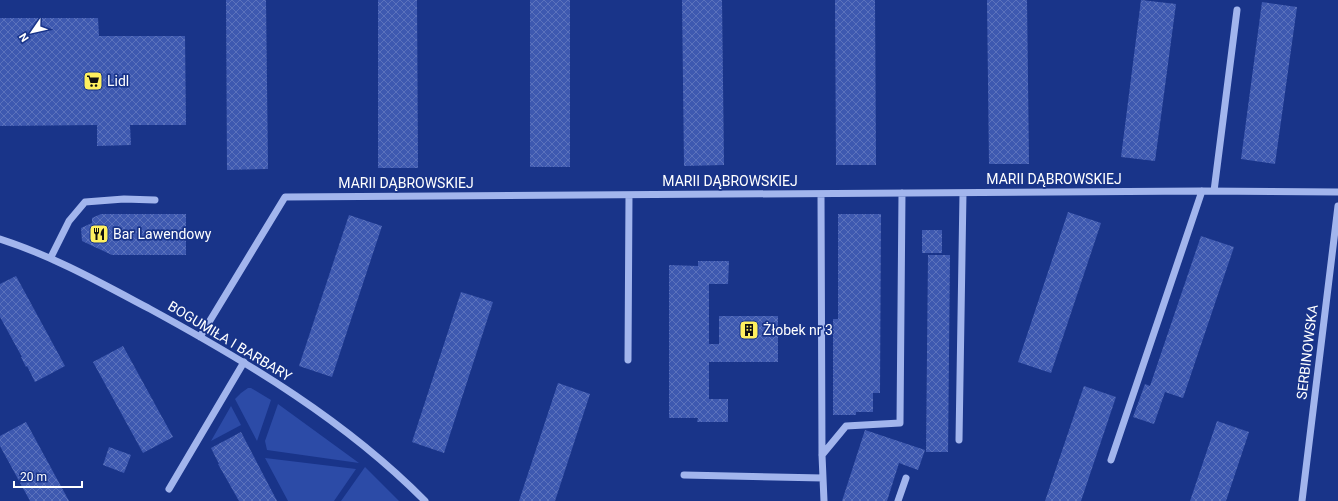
<svg xmlns="http://www.w3.org/2000/svg" width="1338" height="501" font-family="Roboto,sans-serif">
<style>
.green{fill:#2c4ba7}
.building{fill:url(#building-cross-hatch)}
.lines{fill:none;stroke-linecap:round;stroke-linejoin:round}
.minor{stroke:#a2b5ed;stroke-width:7}
.labels{text-anchor:middle;stroke-width:3.5;stroke-linejoin:round;paint-order:stroke}
.poi-label{font-size:14px;fill:#fff;stroke:#193489;text-anchor:start}
.street-label{font-size:14px;fill:#fff;stroke:#193489}
</style>
<defs>
<pattern id="building-cross-hatch" width="8" height="8" patternUnits="userSpaceOnUse"><rect width="8" height="8" fill="#3e59b0"/><path d="M0 0l8 8M0 8l8-8" fill="none" stroke="#5b72bc"/></pattern>
</defs>
<rect width="100%" height="100%" fill="#193489"/>
<path class="green" d="M 248,388 L 251,388 L 271,400 L 257,441 L 235,399 L 241,393 Z
M 278,404 L 359,463 L 267,450 L 265,441 Z
M 231,406 L 241,425 L 211,441 Z
M 265,458 L 356,469 L 334,501 L 288,501 Z
M 365,467 L 399,501 L 341,501 Z"/>
<path class="building" d="M 226,0 L 266,0 L 268,169 L 227,170 Z
M 378,0 L 417,0 L 418,168 L 378,168 Z
M 530,0 L 570,0 L 570,167 L 530,167 Z
M 682,0 L 722,0 L 724,165 L 684,166 Z
M 835,0 L 875,0 L 876,165 L 836,165 Z
M 987,0 L 1027,0 L 1029,164 L 989,164 Z
M 1141,0 L 1176,4 L 1155,161 L 1121,157 Z
M 1262,2 L 1297,7 L 1275,164 L 1241,159 Z
M 0,18 L 98,18 L 99,36 L 185,36 L 186,125 L 130,125 L 131,145 L 97,146 L 97,125 L 0,126 Z
M 1068,212 L 1101,223 L 1051,373 L 1018,362 Z
M 101,214 L 186,214 L 186,255 L 112,255 L 82,241 L 81,228 L 92,223 L 92,218 Z
M 838,214 L 881,214 L 880,393 L 873,393 L 873,412 L 856,412 L 856,415 L 833,415 L 833,319 L 838,319 Z
M 349,215 L 382,226 L 332,377 L 299,366 Z
M 922,230 L 942,230 L 942,253 L 922,253 Z
M 1201,236 L 1234,247 L 1183,398 L 1165,392 L 1154,424 L 1133,417 L 1145,384 L 1150,386 Z
M 928,255 L 950,255 L 948,452 L 926,452 Z
M 698,261 L 729,261 L 728,284 L 709,284 L 709,344 L 719,344 L 719,316 L 778,316 L 778,362 L 709,362 L 709,399 L 728,399 L 728,422 L 697,422 L 698,418 L 669,418 L 669,265 L 698,266 Z
M 16,276 L 65,366 L 35,382 L 27,366 L 26,367 L 21,357 L 22,357 L 0,317 L 0,284 Z
M 461,292 L 493,302 L 444,453 L 412,442 Z
M 123,346 L 173,437 L 143,453 L 93,362 Z
M 558,383 L 590,394 L 555,501 L 519,501 Z
M 1084,386 L 1116,397 L 1081,501 L 1045,501 Z
M 1217,421 L 1249,432 L 1226,501 L 1190,501 Z
M 26,422 L 69,501 L 30,501 L 0,446 L 0,436 Z
M 865,430 L 925,450 L 918,470 L 899,463 L 887,501 L 842,501 Z
M 241,432 L 277,501 L 239,501 L 218,464 L 219,464 L 211,448 Z
M 109,447 L 131,455 L 124,473 L 103,465 Z"/>
<g class="lines">
<path class="minor" d="M 1214,191 L 1237,10
M 821,194 L 822,455 L 824,501
M 0,239 C 53,256 101,283 150,309 C 249,363 346,421 425,501
M 51,257 L 69,221 L 85,202 L 124,199 L 155,200
M 200,337 L 285,197 L 1202,191 L 1338,192
M 628,360 L 629,195
M 959,440 L 963,193
M 822,455 L 846,426 L 900,423 L 902,193
M 1111,460 L 1202,191
M 684,475 L 823,478
M 169,489 L 244,362
M 898,501 L 906,478
M 1302,501 L 1338,206"/>
</g>
<defs>
<symbol id="supermarket-square" viewBox="-11 -11 22 22"><rect x="-9" y="-9" width="18" height="18" rx="4" fill="#fff05e" stroke="#193489"/><path d="M-6-5.5h2.5l.6 2H6L4.5 2H-2.5L-4.4-4H-6ZM-1.5 3.2a1.3 1.3 0 1 0 .1 0ZM3 3.2a1.3 1.3 0 1 0 .1 0Z" fill="#111"/></symbol>
<symbol id="restaurant-square" viewBox="-11 -11 22 22"><rect x="-9" y="-9" width="18" height="18" rx="4" fill="#fff05e" stroke="#193489"/><path d="M-5-6h1v4h1v-4h1v4h1v-4h1v5L-1.5 .5V6h-2V.5L-5-1ZM5-6V6H3V1.5H1.5Q1.5-4 5-6Z" fill="#111"/></symbol>
<symbol id="building-square" viewBox="-11 -11 22 22"><rect x="-9" y="-9" width="18" height="18" rx="4" fill="#fff05e" stroke="#193489"/><path d="M-4-6H4V6H1V3H-1V6H-4ZM-2.5-4.3h1.7v1.8h-1.7ZM.8-4.3h1.7v1.8H.8ZM-2.5-1h1.7V.8h-1.7ZM.8-1h1.7V.8H.8Z" fill="#111"/></symbol>
</defs>
<g fill-rule="evenodd">
<use href="#supermarket-square" x="82" y="70" width="22" height="22"/>
<use href="#restaurant-square" x="88" y="223" width="22" height="22"/>
<use href="#building-square" x="738" y="319" width="22" height="22"/>
</g>
<g class="labels">
<g class="poi-label">
<text x="107" y="86">Lidl</text>
<text x="113" y="239">Bar Lawendowy</text>
<text x="763" y="335">Żłobek nr 3</text>
</g>
<g class="street-label">
<text x="1054" y="184">MARII DĄBROWSKIEJ</text>
<text x="730" y="186">MARII DĄBROWSKIEJ</text>
<text x="406" y="188">MARII DĄBROWSKIEJ</text>
<text transform="translate(230 341) rotate(31)" y="5">BOGUMIŁA I BARBARY</text>
<text transform="translate(1307 352) rotate(-83)" y="5">SERBINOWSKA</text>
</g>
</g>
<g transform="translate(32 32) rotate(236)" stroke="#193489" stroke-width="3" paint-order="stroke">
<path d="M0-3L7 15L0 10L-7 15Z" fill="#ffffff"/>
<text y="-6" font-size="11" font-weight="bold" text-anchor="middle" fill="#ffffff">N</text>
</g>
<path d="M14 481v6h68v-6" fill="none" stroke="#ffffff" stroke-width="2"/>
<text x="20" y="481" font-size="12" fill="#ffffff" stroke="#193489" stroke-width="3" paint-order="stroke">20 m</text>
</svg>
